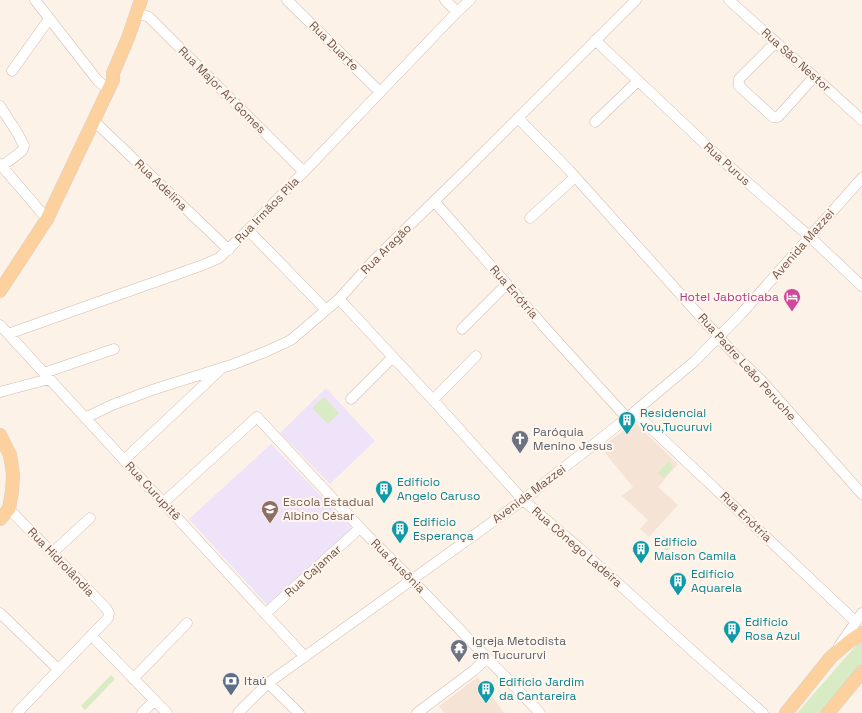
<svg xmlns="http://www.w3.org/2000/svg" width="862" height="713" font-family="'Space Grotesk',sans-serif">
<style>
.residential{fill:#f5e3d5}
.education{fill:#efe3f9}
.green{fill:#d8ebc4}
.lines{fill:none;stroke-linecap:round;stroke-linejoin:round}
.minor-casing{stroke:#d1bbae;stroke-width:11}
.major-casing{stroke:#d9d0cc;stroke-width:14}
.minor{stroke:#fff;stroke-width:10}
.major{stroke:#fdd19e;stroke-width:13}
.labels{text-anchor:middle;stroke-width:4;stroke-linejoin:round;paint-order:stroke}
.street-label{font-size:12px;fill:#77564a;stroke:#fff6ed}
.hotel-label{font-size:12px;fill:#b23c85;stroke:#fff6ed;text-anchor:end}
.culture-label{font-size:12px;fill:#0d838f;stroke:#fff6ed;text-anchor:start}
.worship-label{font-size:12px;fill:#5b616d;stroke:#fff6ed;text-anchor:start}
.education-label{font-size:12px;fill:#785e54;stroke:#fff6ed;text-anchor:start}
.service-label{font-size:12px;fill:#4e5e75;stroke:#fff6ed;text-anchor:start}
</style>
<rect width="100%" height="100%" fill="#fdf2e7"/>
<path class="residential" d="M 634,422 L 678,464 L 658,487 L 678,505 L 649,537 L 640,529 L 648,520 L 622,496 L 633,487 L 601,448 Z
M 478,677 L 504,713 L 444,713 L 439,706 Z"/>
<path class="education" d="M 326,388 L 375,441 L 330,484 L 280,433 Z
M 271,444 L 352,528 L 267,605 L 189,519 Z"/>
<path class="green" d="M 324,397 L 339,413 L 328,424 L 312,408 Z
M 668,462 L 674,467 L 664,478 L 658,473 Z
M 664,536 L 674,545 L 667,551 L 658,543 Z
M 862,640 L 862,666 L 821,713 L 797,713 L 859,642 Z
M 111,675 L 115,679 L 85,710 L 81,706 Z"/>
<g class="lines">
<defs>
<path id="minor" d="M 35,0 L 98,81 L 108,89
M 287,0 L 380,92
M 445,0 L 457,12
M 729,0 L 862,120
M 137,13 L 149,17 L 304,172
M 595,40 L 722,160 L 810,237 L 862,286
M 776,42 L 739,79 L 739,86 L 773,117 L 778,117 L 814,77
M 12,71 L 49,19
M 0,106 L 18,134 L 24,146 L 22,151 L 2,166
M 518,118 L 569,170 L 734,354 L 761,380 L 862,494
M 93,120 L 229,250
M 595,122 L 638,81
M 0,164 L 47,219
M 434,201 L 548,331 L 627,418
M 530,218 L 575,177
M 248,230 L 326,310
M 339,299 L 433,400 L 523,500 L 579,548 L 698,656 L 763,713
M 0,325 L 305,657
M 462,329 L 507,284
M 8,334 L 203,265 L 219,258 L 248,230 L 457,12 L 470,0
M 44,373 L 114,349
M 0,392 L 49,379
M 351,399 L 393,357
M 433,400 L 476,356
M 634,412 L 856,622
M 85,418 L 112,405 L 152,390 L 234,364 L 265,352 L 291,340 L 339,299 L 375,259 L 466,170 L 636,0
M 124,460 L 221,369
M 163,503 L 257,417 L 363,531 L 412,580 L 540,713
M 9,509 L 105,607 L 109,613 L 108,618 L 17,713
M 52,553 L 90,518
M 0,613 L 58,669
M 265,614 L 360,528
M 92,636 L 167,713
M 839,646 L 862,613
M 133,679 L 187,623
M 268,683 L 299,713
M 142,713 L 154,701
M 238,713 L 268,683 L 523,500 L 627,418 L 695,361 L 741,314 L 862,178
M 417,713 L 473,671 L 487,658"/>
<path id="major" d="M 0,291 L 47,219 L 113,80 L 113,73 L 128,38 L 141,0
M 0,435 L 10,455 L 13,474 L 12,491 L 9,509 L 0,519
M 786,713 L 831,657 L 850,641 L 862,633
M 828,713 L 862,672"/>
</defs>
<use href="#minor" class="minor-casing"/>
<use href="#major" class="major-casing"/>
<use href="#minor" class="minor"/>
<use href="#major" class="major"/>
</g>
<defs>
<symbol id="hotel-pin" viewBox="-11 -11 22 30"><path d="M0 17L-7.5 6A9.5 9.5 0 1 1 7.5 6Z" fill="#d1479c" stroke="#fff6ed"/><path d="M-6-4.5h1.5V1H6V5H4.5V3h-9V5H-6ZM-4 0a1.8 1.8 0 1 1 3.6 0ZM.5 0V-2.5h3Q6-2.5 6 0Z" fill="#fff"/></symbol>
<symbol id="building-pin" viewBox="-11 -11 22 30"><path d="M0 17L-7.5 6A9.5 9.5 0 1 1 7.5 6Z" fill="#0f9aa8" stroke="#fff6ed"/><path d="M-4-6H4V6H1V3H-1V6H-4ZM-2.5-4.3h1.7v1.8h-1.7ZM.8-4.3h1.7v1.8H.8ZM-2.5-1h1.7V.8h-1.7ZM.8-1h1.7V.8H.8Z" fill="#fff"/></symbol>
<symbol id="church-pin" viewBox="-11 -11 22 30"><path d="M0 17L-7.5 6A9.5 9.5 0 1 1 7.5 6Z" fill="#6b7280" stroke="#fff6ed"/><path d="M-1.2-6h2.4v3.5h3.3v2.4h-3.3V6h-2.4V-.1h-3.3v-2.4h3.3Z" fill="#fff"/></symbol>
<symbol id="school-pin" viewBox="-11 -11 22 30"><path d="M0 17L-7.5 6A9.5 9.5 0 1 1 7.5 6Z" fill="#8d6e63" stroke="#fff6ed"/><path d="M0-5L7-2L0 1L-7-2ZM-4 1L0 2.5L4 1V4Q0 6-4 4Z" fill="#fff"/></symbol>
<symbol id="temple-pin" viewBox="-11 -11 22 30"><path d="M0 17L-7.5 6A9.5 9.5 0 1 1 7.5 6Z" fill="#6b7280" stroke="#fff6ed"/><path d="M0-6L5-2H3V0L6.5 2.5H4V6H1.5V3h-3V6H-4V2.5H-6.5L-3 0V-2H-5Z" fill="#fff"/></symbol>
<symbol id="bank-pin" viewBox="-11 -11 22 30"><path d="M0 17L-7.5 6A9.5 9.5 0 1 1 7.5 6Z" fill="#5c6f8a" stroke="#fff6ed"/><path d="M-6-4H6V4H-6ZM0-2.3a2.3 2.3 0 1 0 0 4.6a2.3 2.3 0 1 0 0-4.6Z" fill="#fff"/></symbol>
</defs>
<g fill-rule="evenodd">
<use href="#hotel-pin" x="782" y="287" width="20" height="27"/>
<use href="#building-pin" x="617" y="410" width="20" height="27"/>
<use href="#church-pin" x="510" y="429" width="20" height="27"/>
<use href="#building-pin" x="374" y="479" width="20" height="27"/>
<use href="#school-pin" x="260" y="499" width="20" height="27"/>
<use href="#building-pin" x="390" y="519" width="20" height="27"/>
<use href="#building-pin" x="631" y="539" width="20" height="27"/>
<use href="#building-pin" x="668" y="571" width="20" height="27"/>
<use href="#building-pin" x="722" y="619" width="20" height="27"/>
<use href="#temple-pin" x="449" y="638" width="20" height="27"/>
<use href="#bank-pin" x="221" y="671" width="20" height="27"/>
<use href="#building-pin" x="476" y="679" width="20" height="27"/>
</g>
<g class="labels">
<g class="street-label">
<text transform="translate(334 46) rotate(45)" y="4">Rua Duarte</text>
<text transform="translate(796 60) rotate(42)" y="4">Rua São Nestor</text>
<text transform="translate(222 90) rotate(45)" y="4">Rua Major Ari Gomes</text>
<text transform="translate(727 164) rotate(42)" y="4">Rua Purus</text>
<text transform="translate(161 185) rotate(44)" y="4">Rua Adelina</text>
<text transform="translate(267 210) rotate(-46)" y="4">Rua Irmãos Pìla</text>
<text transform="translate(803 244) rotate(-49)" y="4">Avenida Mazzei</text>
<text transform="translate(386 249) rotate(-45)" y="4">Rua Aragão</text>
<text transform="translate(514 292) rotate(49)" y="4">Rua Enótria</text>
<text transform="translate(747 367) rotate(48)" y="4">Rua Padre Leão Peruche</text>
<text transform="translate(153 491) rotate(47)" y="4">Rua Curupitê</text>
<text transform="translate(529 494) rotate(-37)" y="4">Avenida Mazzei</text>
<text transform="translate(746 517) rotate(44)" y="4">Rua Enótria</text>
<text transform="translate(577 547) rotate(41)" y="4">Rua Cônego Ladeira</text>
<text transform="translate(61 562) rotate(46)" y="4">Rua Hidrolândia</text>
<text transform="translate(398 566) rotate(45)" y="4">Rua Ausônia</text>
<text transform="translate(313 571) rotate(-42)" y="4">Rua Cajamar</text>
</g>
<g class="hotel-label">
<text x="779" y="301">Hotel Jaboticaba</text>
</g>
<g class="culture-label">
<text x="640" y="417">Residencial<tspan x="640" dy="14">You,Tucuruvi</tspan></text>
<text x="397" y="486">Edifício<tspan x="397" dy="14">Angelo Caruso</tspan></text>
<text x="413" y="526">Edifício<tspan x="413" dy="14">Esperança</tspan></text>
<text x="654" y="546">Edifício<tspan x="654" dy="14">Maison Camila</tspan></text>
<text x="691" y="578">Edifício<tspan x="691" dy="14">Aquarela</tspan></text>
<text x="745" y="626">Edifício<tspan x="745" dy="14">Rosa Azul</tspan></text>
<text x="499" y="686">Edifício Jardim<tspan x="499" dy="14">da Cantareira</tspan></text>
</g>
<g class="worship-label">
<text x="533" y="436">Paróquia<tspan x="533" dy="14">Menino Jesus</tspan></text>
<text x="472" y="645">Igreja Metodista<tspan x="472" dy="14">em Tucururvi</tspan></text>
</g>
<g class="education-label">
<text x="283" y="506">Escola Estadual<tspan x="283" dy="14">Albino César</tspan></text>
</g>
<g class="service-label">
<text x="244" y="685">Itaú</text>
</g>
</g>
</svg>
